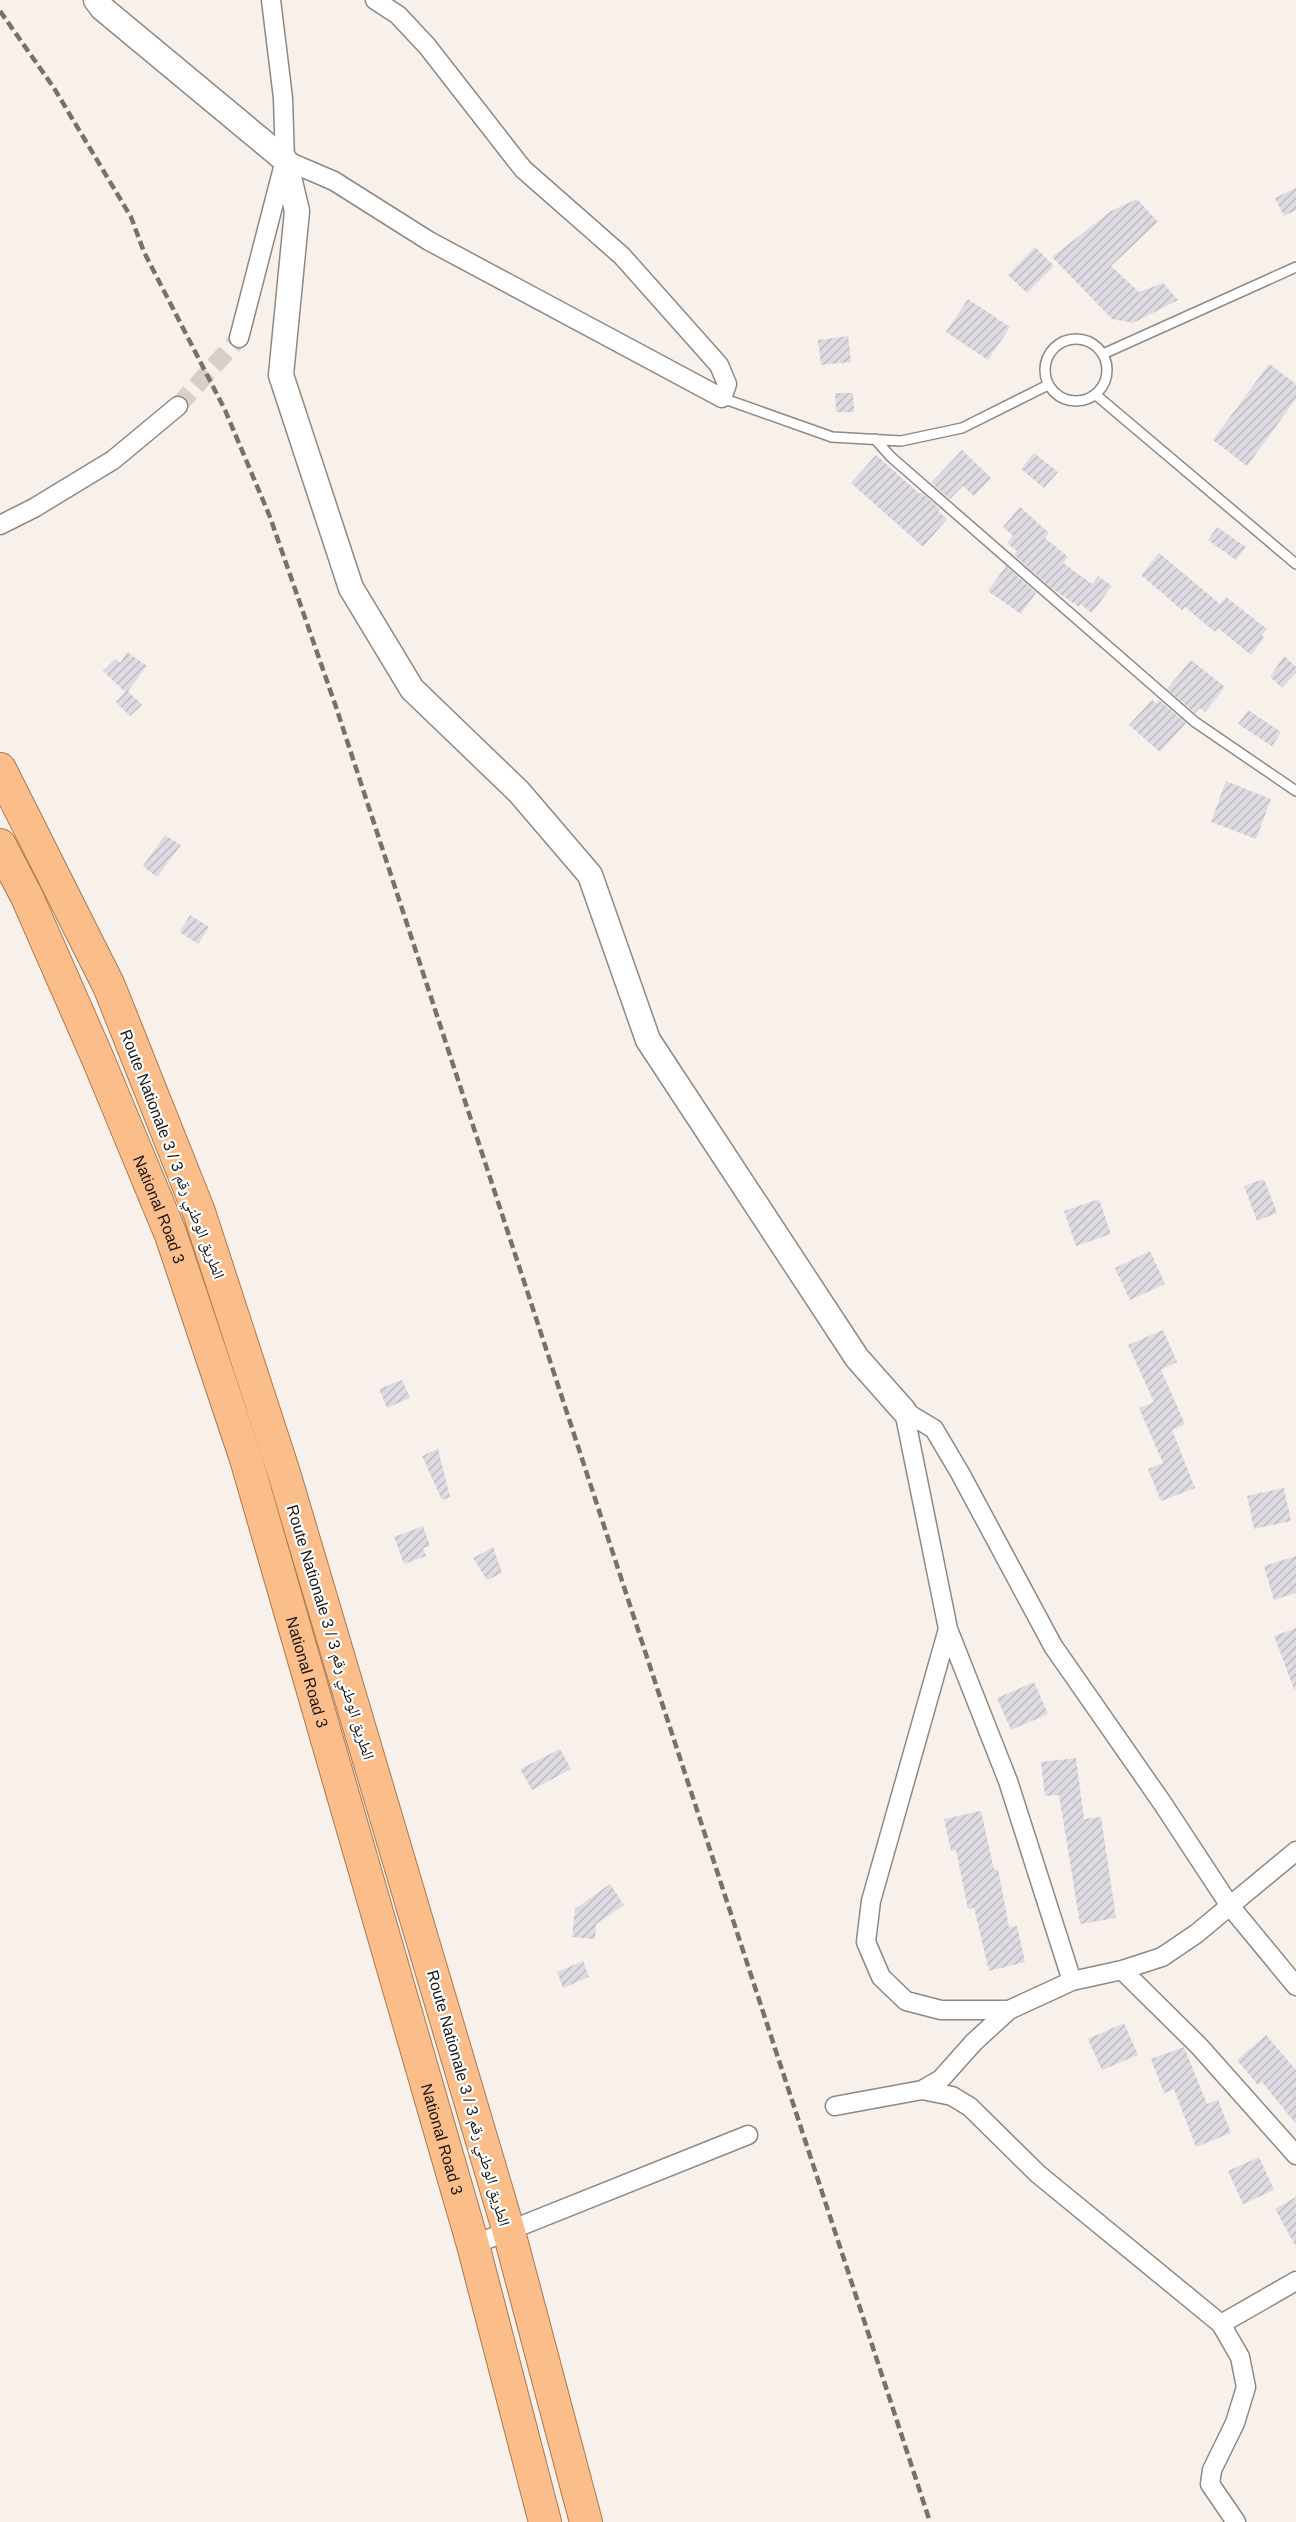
<svg xmlns="http://www.w3.org/2000/svg" width="1296" height="2522" font-family="Arial,'Noto Naskh Arabic',sans-serif">
<style>
.building{fill:url(#building-hatch)}
.lines{fill:none;stroke-linecap:round;stroke-linejoin:round}
.minor-tunnel{stroke:#d6cfca;stroke-width:18;stroke-dasharray:18 9;stroke-linecap:butt}
.service-casing{stroke:#8f8883;stroke-width:12}
.minor-casing{stroke:#8f8883;stroke-width:21}
.tertiary-casing{stroke:#8f8883;stroke-width:27}
.trunk-casing{stroke:#ab784e;stroke-width:34}
.service{stroke:#fff;stroke-width:9}
.minor{stroke:#fff;stroke-width:18}
.tertiary{stroke:#fff;stroke-width:24}
.trunk{stroke:#fbbe8b;stroke-width:32}
.rail{stroke:#76716e;stroke-width:4.5;stroke-dasharray:9 4.5;stroke-linecap:butt}
.labels{text-anchor:middle;stroke-width:4.5;stroke-linejoin:round;paint-order:stroke}
.street-label{font-size:16px;fill:#181513;stroke:#fff}
</style>
<defs>
<pattern id="building-hatch" width="6" height="6" patternUnits="userSpaceOnUse" patternTransform="scale(1.5)"><rect width="6" height="6" fill="#dddae2"/><path d="M-1 1l2-2M0 6l6-6M5 7l2-2" fill="none" stroke="#bdbac1"/></pattern>
</defs>
<rect width="100%" height="100%" fill="#f8f0ea"/>
<path class="building" d="M 1296,188 L 1296,210 L 1284,216 L 1275,198 Z
M 1137,199 L 1158,222 L 1111,266 L 1139,292 L 1163,283 L 1178,300 L 1133,323 L 1112,319 L 1052,257 L 1111,211 Z
M 1035,247 L 1054,266 L 1027,293 L 1008,275 Z
M 968,299 L 1010,327 L 988,360 L 946,332 Z
M 848,336 L 851,362 L 821,365 L 818,340 Z
M 1269,364 L 1296,384 L 1296,399 L 1247,466 L 1213,440 Z
M 835,393 L 853,393 L 854,412 L 836,412 Z
M 962,450 L 991,478 L 974,496 L 963,486 L 950,499 L 931,483 Z
M 1034,453 L 1058,472 L 1044,488 L 1021,469 Z
M 876,455 L 920,494 L 921,492 L 940,509 L 938,511 L 947,519 L 923,547 L 851,483 Z
M 1020,507 L 1049,533 L 1045,538 L 1068,557 L 1063,563 L 1092,584 L 1098,576 L 1112,586 L 1092,613 L 1080,604 L 1079,607 L 1050,587 L 1014,555 L 1017,551 L 1007,543 L 1013,536 L 1003,527 Z
M 1217,527 L 1246,547 L 1236,560 L 1208,540 Z
M 1159,553 L 1220,604 L 1226,597 L 1267,629 L 1262,635 L 1264,638 L 1251,655 L 1218,628 L 1215,632 L 1185,607 L 1182,610 L 1141,575 Z
M 1006,566 L 1036,593 L 1021,614 L 988,591 Z
M 127,652 L 147,666 L 128,691 L 142,705 L 130,716 L 116,702 L 125,692 L 103,671 L 116,659 L 120,663 Z
M 1284,656 L 1296,667 L 1296,673 L 1282,688 L 1270,677 Z
M 1191,660 L 1225,687 L 1205,712 L 1200,708 L 1195,713 L 1167,689 Z
M 1152,700 L 1156,703 L 1159,700 L 1186,723 L 1160,752 L 1129,725 Z
M 1248,710 L 1281,732 L 1272,746 L 1238,724 Z
M 1226,781 L 1271,799 L 1256,839 L 1211,822 Z
M 165,835 L 181,845 L 157,877 L 143,866 Z
M 190,915 L 209,927 L 198,944 L 180,932 Z
M 1264,1179 L 1277,1213 L 1257,1221 L 1244,1186 Z
M 1099,1199 L 1111,1234 L 1076,1246 L 1064,1211 Z
M 1150,1251 L 1165,1284 L 1130,1300 L 1115,1268 Z
M 1163,1330 L 1177,1362 L 1161,1370 L 1185,1424 L 1172,1430 L 1195,1488 L 1161,1501 L 1148,1469 L 1163,1463 L 1139,1408 L 1154,1402 L 1128,1345 Z
M 402,1380 L 410,1398 L 387,1408 L 379,1389 Z
M 438,1449 L 450,1497 L 442,1500 L 422,1456 Z
M 1284,1488 L 1291,1521 L 1254,1529 L 1247,1496 Z
M 423,1526 L 430,1546 L 423,1548 L 426,1556 L 404,1564 L 394,1537 Z
M 493,1547 L 502,1573 L 487,1580 L 473,1558 Z
M 1296,1556 L 1296,1593 L 1274,1600 L 1264,1566 Z
M 1296,1628 L 1296,1689 L 1294,1689 L 1274,1636 Z
M 1034,1682 L 1048,1714 L 1011,1730 L 997,1698 Z
M 560,1749 L 571,1769 L 532,1790 L 520,1769 Z
M 1076,1758 L 1084,1819 L 1101,1817 L 1116,1918 L 1080,1924 L 1059,1795 L 1045,1796 L 1041,1762 Z
M 981,1811 L 994,1870 L 998,1869 L 1009,1927 L 1017,1926 L 1025,1962 L 989,1971 L 974,1908 L 968,1909 L 956,1850 L 951,1851 L 944,1819 Z
M 610,1884 L 624,1905 L 596,1924 L 595,1939 L 572,1937 L 575,1909 Z
M 583,1961 L 589,1977 L 563,1988 L 557,1972 Z
M 1124,2023 L 1138,2055 L 1102,2070 L 1088,2039 Z
M 1266,2035 L 1296,2070 L 1296,2124 L 1262,2082 L 1258,2085 L 1237,2060 Z
M 1184,2047 L 1207,2104 L 1218,2100 L 1231,2133 L 1196,2147 L 1174,2089 L 1164,2093 L 1151,2059 Z
M 1259,2157 L 1274,2190 L 1243,2204 L 1228,2171 Z
M 1296,2197 L 1296,2247 L 1275,2209 Z"/>
<g class="lines">
<path class="minor-tunnel" d="M 178,406 L 239,338"/>
<defs>
<path id="service" d="M1045 370a31 31 0 1 1 62 0a31 31 0 1 1-62 0Z
M 1103,354 L 1296,267
M 1096,395 L 1296,564
M 722,398 L 832,437 L 901,441 L 962,428 L 1048,385
M 875,439 L 891,457 L 1195,722 L 1296,791"/>
<path id="minor" d="M 285,160 L 334,181 L 429,241 L 722,398 L 727,384 L 719,365 L 622,256 L 523,169 L 427,46 L 398,15 L 375,0
M 239,338 L 285,160 L 283,98 L 271,0
M 0,525 L 34,508 L 113,460 L 178,406
M 904,1411 L 934,1429 L 960,1473 L 1053,1646 L 1163,1804 L 1230,1906 L 1296,1986
M 904,1411 L 948,1629 L 1008,1781 L 1072,1981
M 948,1629 L 871,1901 L 866,1942 L 881,1977 L 906,2001 L 941,2010 L 1009,2010
M 1122,1970 L 1199,2046 L 1296,2155
M 922,2090 L 952,2096 L 970,2107 L 1038,2174 L 1221,2324 L 1240,2357 L 1246,2387 L 1235,2423 L 1212,2470 L 1210,2484 L 1236,2522
M 835,2106 L 922,2090 L 941,2079 L 974,2042 L 1009,2010 L 1072,1981 L 1122,1970 L 1162,1957 L 1196,1934 L 1296,1851
M 473,2245 L 748,2135
M 1221,2324 L 1296,2281"/>
<path id="tertiary" d="M 96,0 L 102,8 L 285,160 L 297,211 L 281,375 L 351,588 L 412,689 L 519,792 L 590,875 L 648,1040 L 857,1358 L 904,1411"/>
<g id="trunk">
<path d="M 0,769 L 109,986 L 199,1212 L 284,1473 L 509,2232 L 586,2522"/>
<path id="s1" d="M 0,845 L 27,897 L 98,1059 L 171,1235 L 246,1459 L 473,2245 L 545,2522"/>
</g>
</defs>
<use href="#service" class="service-casing"/>
<use href="#minor" class="minor-casing"/>
<use href="#tertiary" class="tertiary-casing"/>
<use href="#trunk" class="trunk-casing"/>
<use href="#service" class="service"/>
<use href="#minor" class="minor"/>
<use href="#tertiary" class="tertiary"/>
<use href="#trunk" class="trunk"/>
<path class="rail" d="M 0,11 L 54,88 L 131,217 L 144,252 L 225,410 L 270,517 L 336,707 L 930,2522"/>
</g>
<g class="labels">
<g class="street-label">
<text transform="translate(173 1154) rotate(69)" y="6">Route Nationale 3 / الطريق الوطني رقم 3</text>
<text dy="6" stroke="none"><textPath href="#s1" startOffset="398">National Road 3</textPath></text>
<text transform="translate(331 1632) rotate(73)" y="6">Route Nationale 3 / الطريق الوطني رقم 3</text>
<text dy="6" stroke="none"><textPath href="#s1" startOffset="884">National Road 3</textPath></text>
<text transform="translate(469 2098) rotate(74)" y="6">Route Nationale 3 / الطريق الوطني رقم 3</text>
<text dy="6" stroke="none"><textPath href="#s1" startOffset="1370">National Road 3</textPath></text>
</g>
</g>
</svg>
